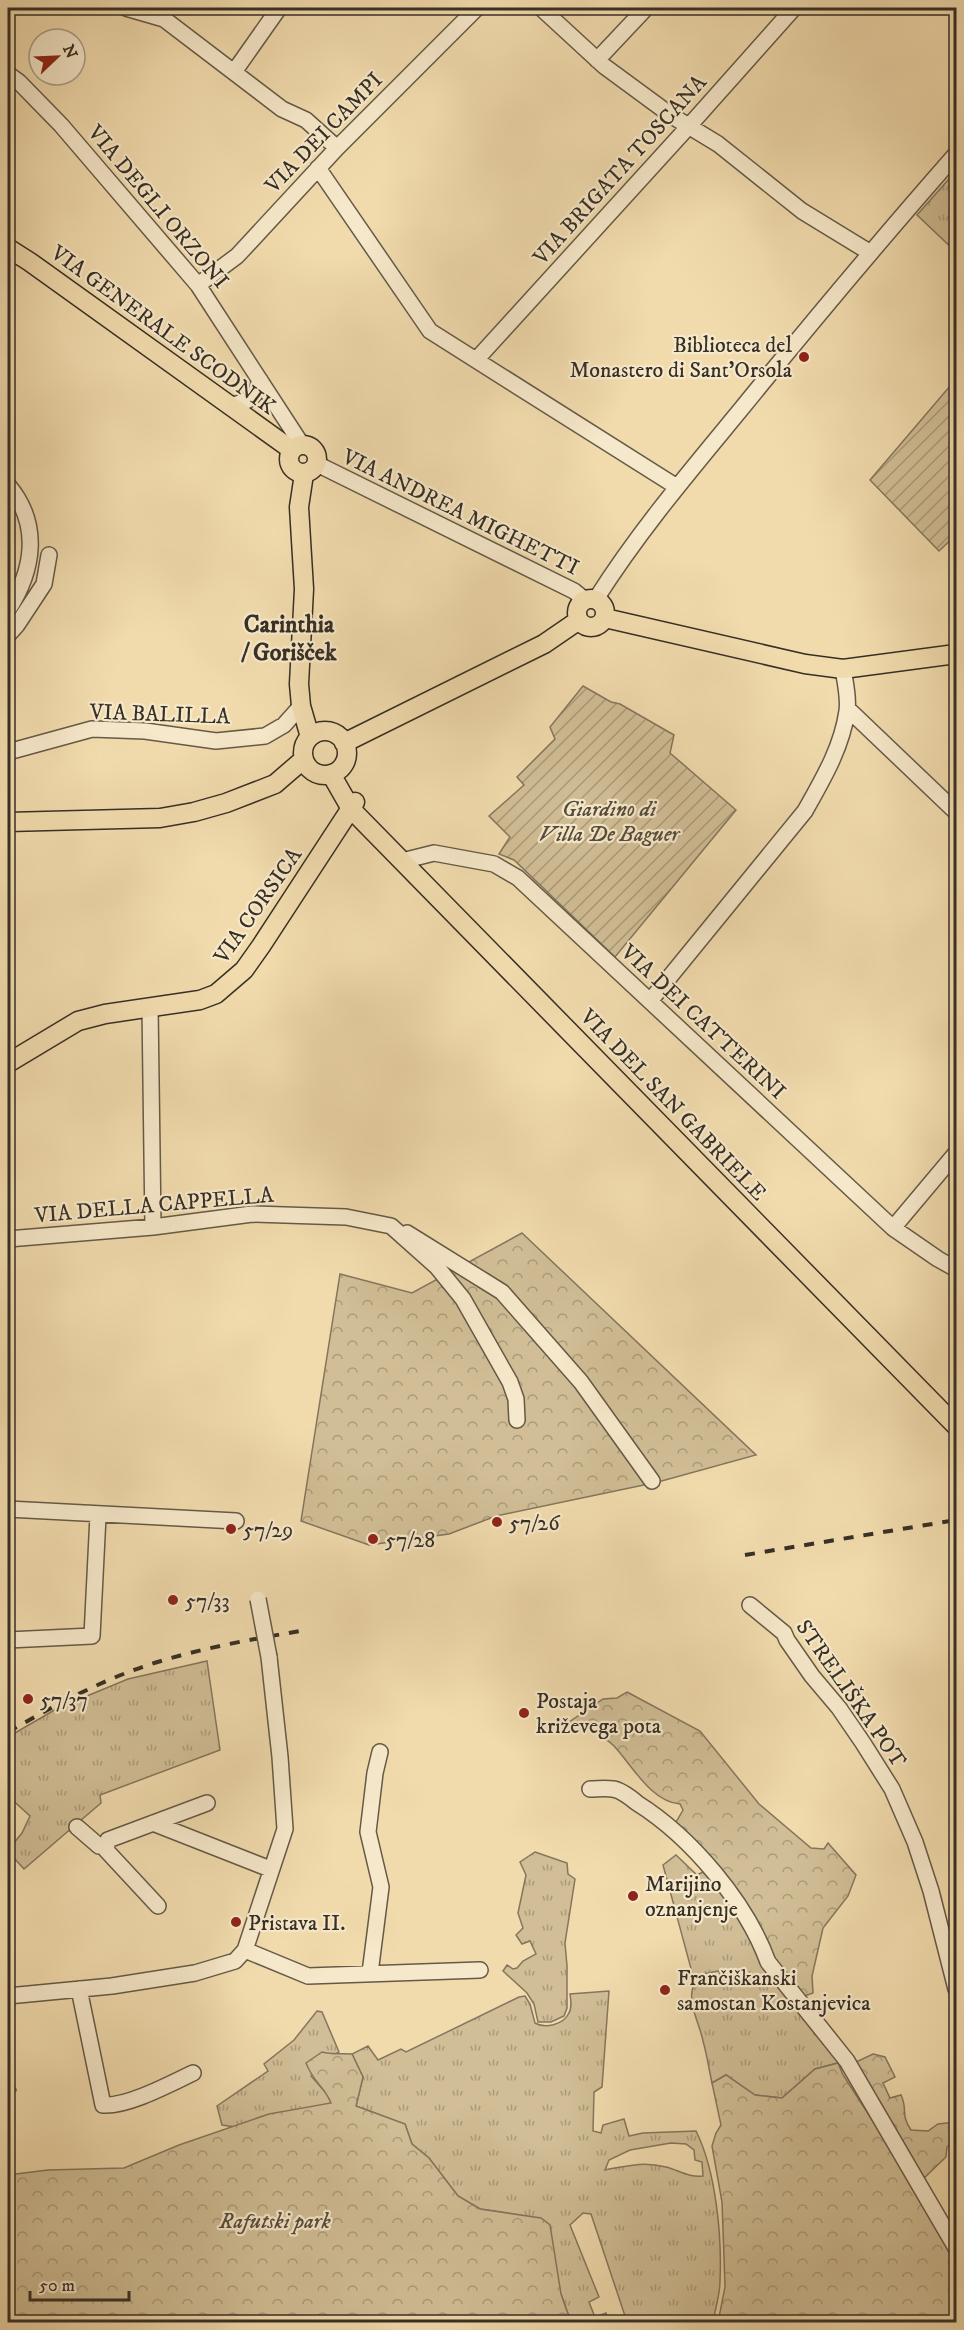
<svg xmlns="http://www.w3.org/2000/svg" width="964" height="2330" font-family="'IM FELL DW Pica',serif">
<style>
.grass{fill:url(#grass-tufts);stroke:#84765e;stroke-width:1.5;fill-rule:evenodd}
.forest{fill:url(#forest-crowns);stroke:#84765e;stroke-width:1.5}
.garden{fill:url(#garden-furrows);stroke:#84765e;stroke-width:1.5}
.lines{fill:none;stroke-linecap:round;stroke-linejoin:round}
.stream{stroke:#80735b;stroke-width:4}
.minor-casing{stroke:#655a47;stroke-width:18}
.major-casing{stroke:#362f25;stroke-width:21}
.minor{stroke:#f6e8ca;stroke-width:15}
.major{stroke:#f1dbad;stroke-width:18}
.rail{stroke:#362f25;stroke-width:4;stroke-dasharray:10 10;stroke-linecap:butt}
.minor-bridge-casing{stroke:#655a47;stroke-width:18;stroke-linecap:butt}
.minor-bridge{stroke:#f6e8ca;stroke-width:15}
.poi-dot{fill:#8f2418;stroke:#f6e8ca;stroke-width:2}
.labels{text-anchor:middle;stroke-width:4.5;stroke-linejoin:round;paint-order:stroke}
.street-label{font-size:22px;fill:#362f25;stroke:#f6e8ca}
.poi-label{font-size:22px;fill:#362f25;stroke:#f6e8ca;text-anchor:start}
.park-label{font-size:22px;font-style:italic;fill:#554c3c;stroke:#f6e8ca}
.neighbourhood-label{font-size:24px;font-weight:bold;fill:#362f25;stroke:#f6e8ca}
</style>
<defs>
<pattern id="grass-tufts" width="24" height="20" patternUnits="userSpaceOnUse" patternTransform="scale(1.5)"><rect width="24" height="20" fill="#d1be96"/><path d="M3 7l-1-3M5 7V3M7 7l1-3M15 17l-1-3M17 17v-4M19 17l1-3" fill="none" stroke="#aa9b7a"/></pattern>
<pattern id="forest-crowns" width="20" height="18" patternUnits="userSpaceOnUse" patternTransform="scale(1.5)"><rect width="20" height="18" fill="#d1be96"/><path d="M2 6a3 3 0 1 1 6 0M12 15a3 3 0 1 1 6 0" fill="none" stroke="#aa9b7a"/></pattern>
<pattern id="garden-furrows" width="10" height="10" patternUnits="userSpaceOnUse" patternTransform="scale(1.5)"><rect width="10" height="10" fill="#d1be96"/><path d="M-1 1l2-2M0 10L10 0M9 11l2-2" fill="none" stroke="#aa9b7a"/></pattern>
</defs>
<rect width="100%" height="100%" fill="#f1dbad"/>
<filter id="stains"><feTurbulence type="fractalNoise" baseFrequency=".00333" numOctaves="4"/><feColorMatrix values="0 0 0 0 .2 0 0 0 0 .09 0 0 0 0 .02 0 0 0 .5 -.17"/></filter>
<radialGradient id="worn" r=".72"><stop offset=".6" stop-color="#630" stop-opacity="0"/><stop offset="1" stop-color="#630" stop-opacity=".3"/></radialGradient>
<path class="grass" d="M 956,171 L 956,252 L 917,215 Z
M 207,1661 L 220,1750 L 100,1795 L 101,1803 L 24,1869 L 14,1858 L 8,1864 L 8,1850 L 22,1833 L 30,1816 L 8,1796 L 8,1737 L 58,1708 L 128,1679 Z
M 535,1852 L 567,1863 L 568,1874 L 575,1879 L 565,1943 L 567,1966 L 567,2008 L 564,2016 L 551,2022 L 538,2022 L 534,2004 L 527,1993 L 503,1971 L 507,1965 L 513,1969 L 517,1968 L 523,1961 L 536,1954 L 530,1941 L 522,1944 L 516,1935 L 523,1928 L 518,1913 L 526,1875 L 520,1862 Z
M 676,1855 L 697,1875 L 703,1872 L 718,1888 L 835,2053 L 838,2063 L 815,2069 L 782,2098 L 755,2095 L 726,2075 L 712,2083 C 709,2069 707,2055 703,2041 C 700,2024 685,2000 695,1983 L 720,1976 L 719,1971 L 693,1976 L 663,1865 Z
M 609,1991 L 602,2087 L 594,2092 L 593,2131 L 601,2133 L 603,2125 L 624,2119 L 629,2136 L 643,2133 L 696,2131 C 716,2171 722,2236 720,2281 C 720,2295 715,2309 713,2322 L 627,2322 L 591,2214 L 583,2213 L 570,2225 L 599,2297 L 589,2302 L 595,2317 L 606,2313 L 609,2322 L 580,2322 L 568,2314 L 561,2294 L 508,2213 L 480,2209 L 458,2196 L 429,2158 L 412,2144 L 405,2124 L 356,2106 L 363,2077 L 352,2054 L 368,2046 L 378,2060 L 401,2049 L 406,2052 L 519,1997 L 525,1996 L 530,2004 L 535,2023 C 545,2029 563,2025 569,2013 C 572,2008 571,2000 570,1994 ZM 671,2143 L 686,2144 L 694,2150 L 695,2160 L 702,2162 L 703,2176 C 690,2178 678,2170 666,2167 C 642,2161 627,2166 605,2170 L 609,2160 L 630,2150 Z
M 317,2011 L 322,2012 L 339,2052 L 333,2055 L 311,2076 L 327,2094 L 336,2112 L 242,2128 L 222,2125 L 217,2106 L 268,2071 L 264,2064 L 294,2040 Z"/>
<path class="forest" d="M 522,1233 L 756,1455 L 658,1482 L 496,1516 L 449,1534 L 369,1545 L 301,1521 L 340,1274 L 412,1293 Z
M 627,1692 L 700,1731 L 759,1804 L 811,1848 L 824,1849 L 828,1843 L 856,1875 L 848,1896 L 823,1928 L 812,1976 L 813,1993 L 799,1998 L 675,1824 L 683,1810 L 680,1804 C 651,1802 632,1765 614,1746 C 607,1739 598,1734 590,1729 L 570,1732 L 569,1722 L 603,1699 L 617,1698 Z
M 322,2052 C 333,2055 341,2053 352,2054 L 363,2077 L 356,2106 L 405,2124 L 412,2144 L 429,2158 L 458,2196 L 480,2209 L 541,2218 L 550,2225 L 561,2294 L 568,2314 L 580,2322 L 8,2322 L 8,2175 L 48,2170 L 124,2168 L 179,2145 L 269,2114 L 331,2103 C 325,2087 313,2082 306,2063 Z
M 873,2054 L 885,2057 L 895,2077 L 883,2083 L 890,2098 L 901,2095 C 908,2109 900,2114 911,2130 L 928,2131 L 938,2124 L 956,2122 L 956,2139 L 947,2147 L 946,2157 L 924,2178 L 856,2062 Z
M 838,2063 L 843,2075 L 891,2149 L 956,2255 L 956,2322 L 718,2322 L 725,2287 L 724,2257 L 722,2202 L 712,2146 L 716,2133 L 721,2125 L 712,2083 L 726,2075 L 755,2095 L 782,2098 L 815,2069 Z"/>
<path class="garden" d="M 956,379 L 956,535 L 939,551 L 870,480 Z
M 583,686 L 611,702 L 620,704 L 674,735 L 670,753 L 736,810 L 615,957 L 514,860 L 499,854 L 510,837 L 489,816 L 524,785 L 517,777 L 555,739 L 550,727 Z"/>
<g class="lines">
<path class="stream" d="M 8,2080 L 15,2090"/>
<defs>
<path id="minor" d="M 126,8 L 164,19 L 282,109 L 306,120 L 337,148
M 541,8 L 604,66 L 672,116 L 718,144 L 802,211 L 869,252
M 597,60 L 646,8
M 234,72 L 279,8
M 8,74 L 19,82 L 61,125 L 198,285 L 302,445
M 318,168 L 430,331 L 677,487
M 198,285 L 237,256 L 337,148 L 477,8
M 476,360 L 689,126 L 794,8
M 230,405 C 248,403 256,398 260,380
M 317,464 L 574,591 L 585,600
M 8,485 C 41,524 34,570 8,610
M 596,599 C 639,531 691,470 742,408 C 812,322 883,237 956,154
M 8,635 L 17,625 L 44,584 L 49,555
M 848,709 L 956,812
M 8,752 L 92,729 L 145,731 L 216,741 L 265,736 L 284,725 L 301,706
M 402,861 L 434,853 L 494,864 L 518,878 L 893,1228 L 938,1259 L 956,1269
M 650,1001 L 805,811 C 823,779 842,747 847,711 C 849,698 845,681 843,669
M 150,1007 L 153,1227
M 893,1228 L 956,1153
M 407,1233 L 502,1292 L 581,1382 L 652,1481
M 8,1239 L 153,1227 L 252,1214 L 346,1217 L 391,1226 L 437,1267 L 463,1299 L 510,1382 L 516,1399 L 517,1420
M 8,1509 L 236,1521
M 750,1605 L 784,1633 L 787,1640 L 812,1676 L 839,1708 L 863,1743 L 892,1789 L 915,1842 L 931,1891 L 956,1989
M 8,1640 L 92,1636 L 98,1516
M 590,1789 C 597,1789 606,1788 613,1789 C 621,1790 631,1798 637,1803 C 691,1837 746,1902 768,1962 L 847,2061 L 956,2248
M 153,1823 L 270,1869
M 77,1827 L 99,1846 L 107,1844
M 158,1906 L 106,1850 L 108,1840 L 207,1803
M 245,1950 L 308,1976 L 480,1970
M 370,1973 L 381,1887 L 368,1832 L 375,1773 L 380,1752
M 79,1989 L 103,2105 C 127,2107 170,2084 193,2073
M 8,1996 L 112,1986 L 195,1973 L 235,1961 L 245,1950 L 285,1829 L 280,1757 L 269,1657"/>
<path id="major" d="M 8,248 L 30,262 L 292,450
M289 459a14 14 0 1 1 28 0a14 14 0 1 1-28 0Z
M 304,474 L 299,507 L 304,589 L 299,684 L 301,706 L 310,737
M577 613a14 14 0 1 1 28 0a14 14 0 1 1-28 0Z
M 605,618 L 805,664 L 843,669 L 956,654
M303 753a22 22 0 1 1 44 0a22 22 0 1 1-44 0Z
M 344,743 L 544,644 L 579,620
M 331,774 L 351,809 L 956,1426
M 8,822 L 160,818 L 194,812 L 226,803 L 275,784 L 304,759
M 8,1063 L 78,1021 L 105,1014 L 200,1000 L 216,994 L 244,970 L 261,946 L 355,802"/>
</defs>
<use href="#minor" class="minor-casing"/>
<use href="#major" class="major-casing"/>
<use href="#minor" class="minor"/>
<use href="#major" class="major"/>
<path class="rail" d="M 745,1555 L 956,1520
M 8,1732 C 57,1704 107,1677 161,1661 C 207,1647 254,1639 300,1631"/>
<defs>
<path id="minor-bridge" d="M 258,1599 L 269,1657"/>
</defs>
<use href="#minor-bridge" class="minor-bridge-casing"/>
<use href="#minor-bridge" class="minor-bridge"/>
</g>
<g class="poi-dot">
<circle cx="804" cy="357" r="6"/>
<circle cx="497" cy="1522" r="6"/>
<circle cx="231" cy="1529" r="6"/>
<circle cx="373" cy="1539" r="6"/>
<circle cx="173" cy="1600" r="6"/>
<circle cx="28" cy="1699" r="6"/>
<circle cx="524" cy="1713" r="6"/>
<circle cx="633" cy="1896" r="6"/>
<circle cx="236" cy="1922" r="6"/>
<circle cx="665" cy="1990" r="6"/>
</g>
<g class="labels">
<g class="street-label">
<text transform="translate(323 132) rotate(-46)" y="8">VIA DEI CAMPI</text>
<text transform="translate(619 169) rotate(-48)" y="8">VIA BRIGATA TOSCANA</text>
<text transform="translate(159 206) rotate(50)" y="8">VIA DEGLI ORZONI</text>
<text transform="translate(164 329) rotate(36)" y="8">VIA GENERALE SCODNIK</text>
<text transform="translate(461 511) rotate(26)" y="8">VIA ANDREA MIGHETTI</text>
<text transform="translate(160 713) rotate(2)" y="8">VIA BALILLA</text>
<text transform="translate(257 905) rotate(-55)" y="8">VIA CORSICA</text>
<text transform="translate(704 1021) rotate(43)" y="8">VIA DEI CATTERINI</text>
<text transform="translate(674 1104) rotate(46)" y="8">VIA DEL SAN GABRIELE</text>
<text transform="translate(154 1204) rotate(-5)" y="8">VIA DELLA CAPPELLA</text>
<text transform="translate(852 1693) rotate(55)" y="8">STRELIŠKA POT</text>
</g>
<g class="poi-label">
<text x="792" y="352" text-anchor="end">Biblioteca del<tspan x="792" dy="25">Monastero di Sant'Orsola</tspan></text>
<text x="509" y="1530">57/26</text>
<text x="243" y="1537">57/29</text>
<text x="385" y="1547">57/28</text>
<text x="185" y="1608">57/33</text>
<text x="40" y="1707">57/37</text>
<text x="536" y="1708">Postaja<tspan x="536" dy="25">križevega pota</tspan></text>
<text x="645" y="1891">Marijino<tspan x="645" dy="25">oznanjenje</tspan></text>
<text x="248" y="1930">Pristava II.</text>
<text x="677" y="1985">Frančiškanski<tspan x="677" dy="25">samostan Kostanjevica</tspan></text>
</g>
<g class="park-label">
<text x="609" y="816">Giardino di<tspan x="609" dy="25">Villa De Baguer</tspan></text>
<text x="275" y="2228">Rafutski park</text>
</g>
<g class="neighbourhood-label">
<text x="289" y="632">Carinthia<tspan x="289" dy="28">/ Gorišček</tspan></text>
</g>
</g>
<rect width="964" height="2330" fill="none" stroke="#f1dbad" stroke-width="30"/>
<rect x="9" y="9" width="946" height="2312" fill="none" stroke="#362f25" stroke-width="3"/>
<rect x="15" y="15" width="934" height="2300" fill="none" stroke="#362f25" stroke-width="1.5"/>
<g transform="translate(57 57) rotate(67)"><circle r="28" fill="#f6e8ca" stroke="#a99e88" stroke-width="1.5"/>
<path d="M0-4.5L10 22L0 15L-10 22Z" fill="#8f2418"/>
<text y="-9" font-size="16" font-weight="bold" text-anchor="middle" fill="#362f25">N</text>
</g>
<path d="M30 2291v9h99v-9" fill="none" stroke="#362f25" stroke-width="3"/>
<text x="39" y="2291" font-size="18" fill="#362f25" stroke="#f6e8ca" stroke-width="4.5" paint-order="stroke">50 m</text>
<rect width="100%" height="100%" filter="url(#stains)"/>
<rect width="100%" height="100%" fill="url(#worn)"/>
</svg>
